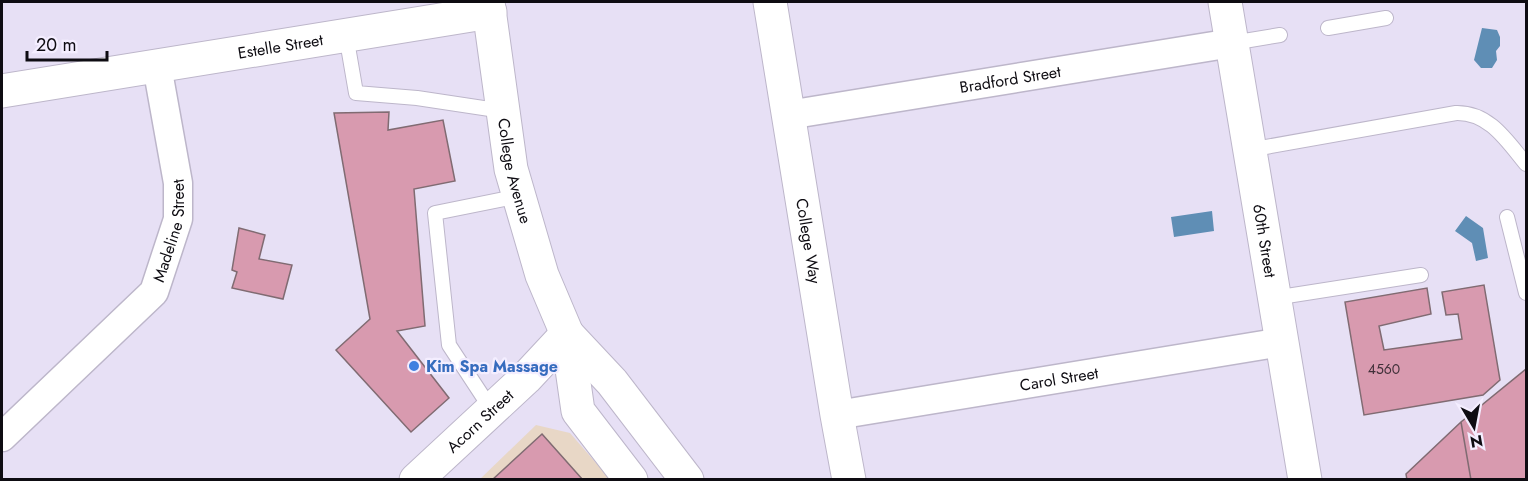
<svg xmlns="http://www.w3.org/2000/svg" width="1528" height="481" font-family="Jost,sans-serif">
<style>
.commercial{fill:#e8d7c6}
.water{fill:#5f8eb5}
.building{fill:#d89aaf;stroke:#806b72;stroke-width:1.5}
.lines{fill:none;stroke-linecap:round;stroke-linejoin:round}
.service-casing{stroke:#bdb6ca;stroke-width:16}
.minor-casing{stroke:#bdb6ca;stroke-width:31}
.tertiary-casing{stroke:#bdb6ca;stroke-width:35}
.primary-casing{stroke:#bdb6ca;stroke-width:35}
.service{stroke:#fff;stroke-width:14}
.minor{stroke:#fff;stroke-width:28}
.tertiary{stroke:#fff;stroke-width:33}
.primary{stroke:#fff;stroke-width:33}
.shop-dot{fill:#3f7fe0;stroke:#f4eeff;stroke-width:2}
.labels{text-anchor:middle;stroke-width:4.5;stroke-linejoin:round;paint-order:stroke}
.number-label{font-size:14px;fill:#403039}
.street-label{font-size:16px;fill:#0e0c12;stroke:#f4eeff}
.shop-label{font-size:16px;font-weight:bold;fill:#366cbe;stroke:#f4eeff;text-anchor:start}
</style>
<rect width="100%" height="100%" fill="#e7e0f5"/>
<path class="commercial" d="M 536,425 L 570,433 L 610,479 L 479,480 Z"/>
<path class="water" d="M 1482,28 L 1497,30 L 1500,37 L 1500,46 L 1496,51 L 1497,60 L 1492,68 L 1481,68 L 1474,60 Z
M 1212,211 L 1214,231 L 1174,237 L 1171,217 Z
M 1466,216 L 1483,228 L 1488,258 L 1476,261 L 1472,243 L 1455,231 Z"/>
<path class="building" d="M 389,112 L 388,130 L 443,120 L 455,181 L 414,189 L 425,326 L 397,331 L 449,398 L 411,432 L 336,350 L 370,319 L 334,113 Z
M 239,228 L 265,235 L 259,259 L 292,265 L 283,299 L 232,288 L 237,272 L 232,270 Z
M 1484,285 L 1500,380 L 1483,395 L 1364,415 L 1345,302 L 1427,288 L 1431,314 L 1379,326 L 1384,350 L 1462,339 L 1458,314 L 1446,315 L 1442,292 Z
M 1526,369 L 1526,480 L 1471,480 L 1461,422 Z
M 1461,422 L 1471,480 L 1407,480 L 1406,474 Z
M 542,434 L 583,480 L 492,480 Z"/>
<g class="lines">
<defs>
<path id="service" d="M 1328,28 L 1386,18
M 346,35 L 356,93 L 417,98 L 503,111
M 1232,43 L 1280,35
M 1249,150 L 1456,113 C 1489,112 1507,141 1526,164
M 1507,217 L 1526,293
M 1274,298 L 1421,275
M 491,409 L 449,345 L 435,213 L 519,196"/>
<g id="minor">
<path id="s1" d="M 788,115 L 1232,43"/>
<path id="s2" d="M 837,415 L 1282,342"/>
<path id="s3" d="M 2,437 L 154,292 L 178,219 L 178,183 L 157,66"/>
</g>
<g id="tertiary">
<path id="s4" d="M 770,2 L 837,415 L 849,480"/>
<path id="s5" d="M 1225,2 L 1305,480"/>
<path id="s6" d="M 2,91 L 490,12"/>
<path id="s7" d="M 416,480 L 526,378 L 567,334"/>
</g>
<g id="primary">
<path id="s8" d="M 488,2 L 511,169 L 542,275 L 567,334 L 578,411 L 631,480"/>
<path d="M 567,334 L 612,382 L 687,480"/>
</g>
</defs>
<use href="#service" class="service-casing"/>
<use href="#minor" class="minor-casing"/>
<use href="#tertiary" class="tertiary-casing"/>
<use href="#primary" class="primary-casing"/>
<use href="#service" class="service"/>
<use href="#minor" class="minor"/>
<use href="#tertiary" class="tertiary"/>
<use href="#primary" class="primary"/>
</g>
<circle class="shop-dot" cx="414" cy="366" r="6"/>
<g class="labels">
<g class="number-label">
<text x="1384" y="374">4560</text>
</g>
<g class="street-label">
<text dy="6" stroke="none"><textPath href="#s6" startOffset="282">Estelle Street</textPath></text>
<text dy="6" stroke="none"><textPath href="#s1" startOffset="225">Bradford Street</textPath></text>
<text dy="6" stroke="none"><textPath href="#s8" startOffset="171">College Avenue</textPath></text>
<text dy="6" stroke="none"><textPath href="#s3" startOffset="274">Madeline Street</textPath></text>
<text dy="6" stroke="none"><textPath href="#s4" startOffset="242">College Way</textPath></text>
<text dy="6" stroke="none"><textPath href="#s5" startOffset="242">60th Street</textPath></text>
<text dy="6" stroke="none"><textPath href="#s2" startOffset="225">Carol Street</textPath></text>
<text dy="6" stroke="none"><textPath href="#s7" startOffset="87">Acorn Street</textPath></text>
</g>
<g class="shop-label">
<text x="426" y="372">Kim Spa Massage</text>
</g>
</g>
<rect width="1528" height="481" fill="none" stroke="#0e0c12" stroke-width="6"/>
<g transform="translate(1474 427) rotate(170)" stroke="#f4eeff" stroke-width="4.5" paint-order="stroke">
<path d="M0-4.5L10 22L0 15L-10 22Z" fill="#0e0c12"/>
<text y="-9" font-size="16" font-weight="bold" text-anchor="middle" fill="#0e0c12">N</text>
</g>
<path d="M27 51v9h80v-9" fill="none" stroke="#0e0c12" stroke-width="3"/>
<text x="36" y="51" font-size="18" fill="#0e0c12" stroke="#f4eeff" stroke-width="4.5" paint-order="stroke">20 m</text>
</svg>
